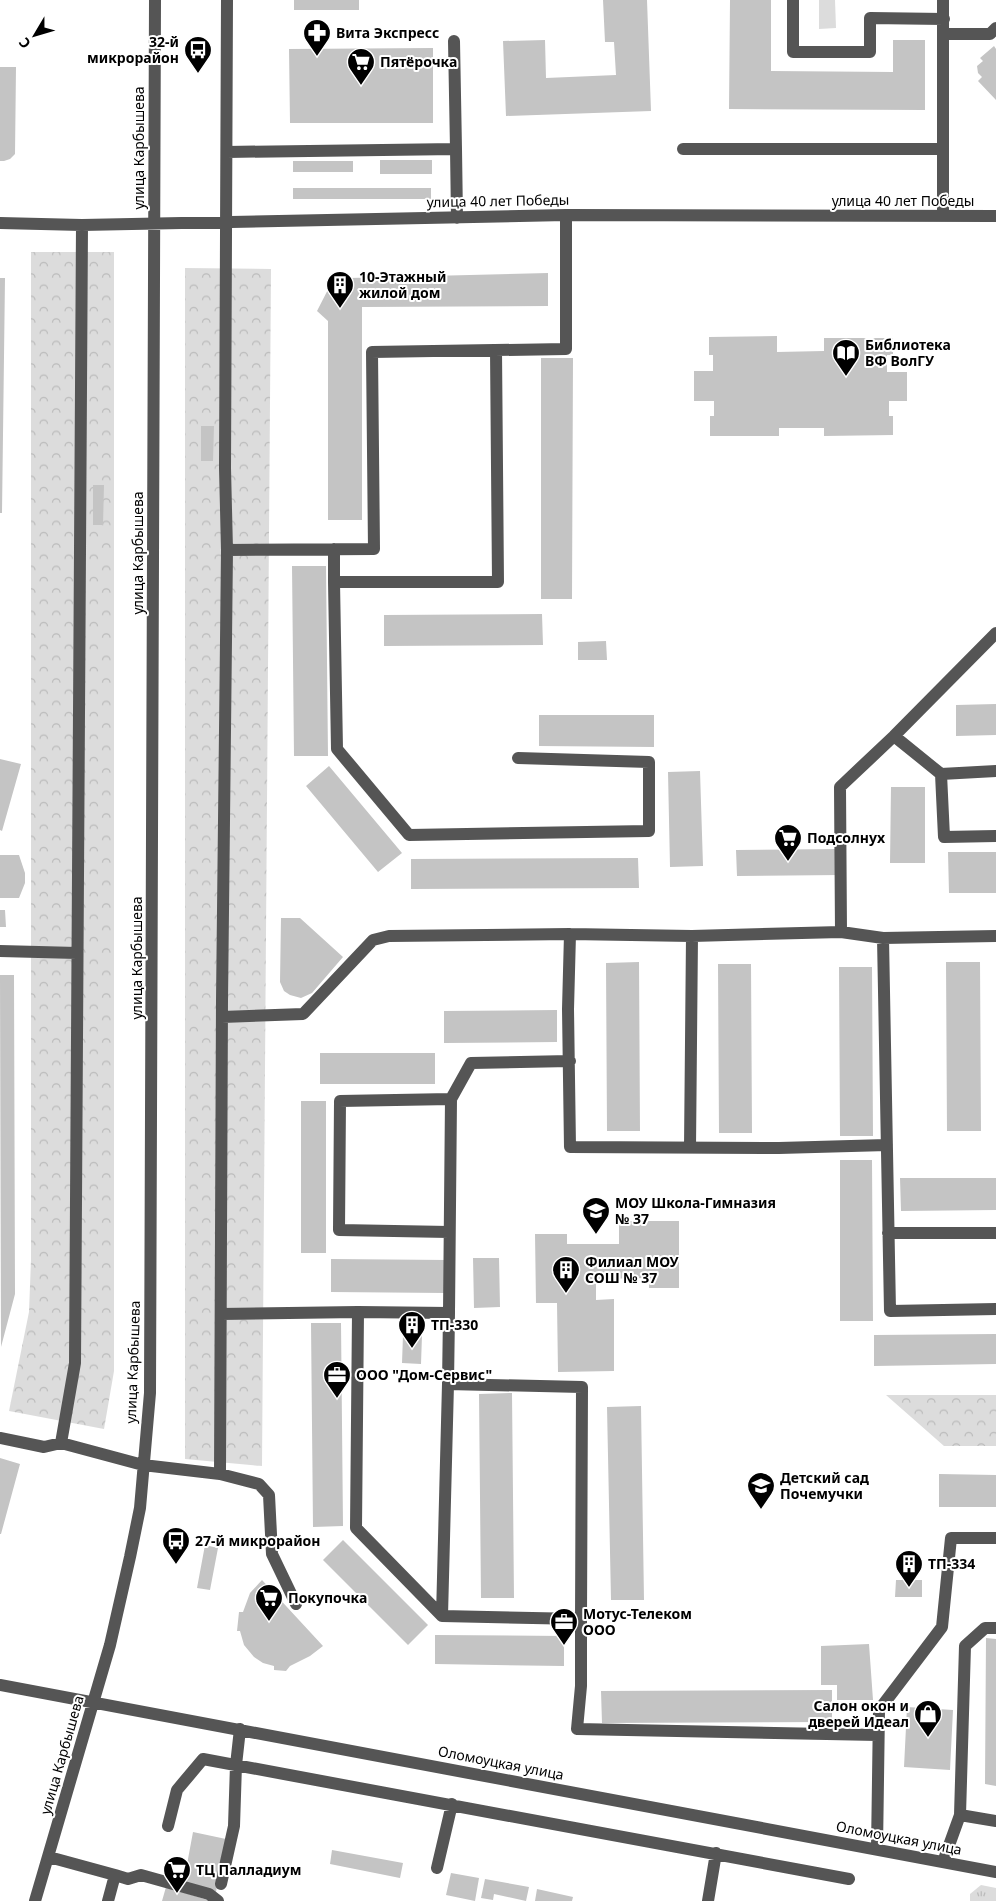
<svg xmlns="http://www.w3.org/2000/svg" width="996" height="1901" font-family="'Noto Sans',sans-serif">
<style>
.grass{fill:url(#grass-tufts)}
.forest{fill:url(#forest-crowns)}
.park{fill:#dcdcdc}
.building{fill:#c4c4c4}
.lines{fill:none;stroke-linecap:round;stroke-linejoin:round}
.minor{stroke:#555;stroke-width:12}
.labels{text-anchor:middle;stroke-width:4;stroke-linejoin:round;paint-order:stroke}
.poi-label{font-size:14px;font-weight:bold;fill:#000;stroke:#fff;text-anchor:start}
.street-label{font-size:14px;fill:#000;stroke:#fff}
</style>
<defs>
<pattern id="grass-tufts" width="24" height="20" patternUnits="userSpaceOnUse" patternTransform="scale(1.25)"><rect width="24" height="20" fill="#dcdcdc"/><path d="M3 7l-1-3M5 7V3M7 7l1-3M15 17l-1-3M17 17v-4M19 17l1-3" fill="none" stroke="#bbb"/></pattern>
<pattern id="forest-crowns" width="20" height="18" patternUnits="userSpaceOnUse" patternTransform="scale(1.25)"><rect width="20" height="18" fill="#dcdcdc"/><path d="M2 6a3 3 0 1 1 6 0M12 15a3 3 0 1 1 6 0" fill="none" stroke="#bbb"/></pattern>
</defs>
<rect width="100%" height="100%" fill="#fff"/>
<path class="grass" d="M 981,1885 L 996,1888 L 996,1901 L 970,1901 L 970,1894 Z"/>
<path class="forest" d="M 31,252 L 114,252 L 114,1371 L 104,1429 L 9,1411 L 29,1312 L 31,1260 Z
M 185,268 L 271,269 L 262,1466 L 185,1459 Z
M 886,1395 L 996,1395 L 996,1446 L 944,1446 Z"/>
<path class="park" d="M 819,0 L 835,0 L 836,28 L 819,29 Z"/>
<path class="building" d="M 294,0 L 359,0 L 359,10 L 294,10 Z
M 603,0 L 647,0 L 651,111 L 506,116 L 503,41 L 545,40 L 546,78 L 616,75 L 614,42 L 605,42 Z
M 730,0 L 771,0 L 771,71 L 893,72 L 893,40 L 925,40 L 925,110 L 729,109 Z
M 994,46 L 996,49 L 996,100 L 978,81 L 982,77 L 978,73 L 977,66 L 983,61 L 980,58 Z
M 433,48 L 433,123 L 290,123 L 289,49 Z
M 0,67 L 16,67 L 15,154 L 10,159 L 4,161 L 0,161 Z
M 380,160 L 432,160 L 432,174 L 380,174 Z
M 293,161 L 353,161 L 353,172 L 293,172 Z
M 293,188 L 431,188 L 431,199 L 293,199 Z
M 337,272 L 349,278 L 548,273 L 548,306 L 362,307 L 362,520 L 328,520 L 328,321 L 317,311 Z
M 0,278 L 5,278 L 2,513 L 0,513 Z
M 777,336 L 777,352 L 824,351 L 824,338 L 893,338 L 893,355 L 887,355 L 887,372 L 907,372 L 907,401 L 889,401 L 889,416 L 893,416 L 893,435 L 824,436 L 824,428 L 779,428 L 779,436 L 710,436 L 710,416 L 714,416 L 714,401 L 694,401 L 694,371 L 713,371 L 713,355 L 709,355 L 709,337 Z
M 541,358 L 573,358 L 572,599 L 541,599 Z
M 201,426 L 214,426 L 213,461 L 201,461 Z
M 93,485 L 104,485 L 103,525 L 93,525 Z
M 292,566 L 326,566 L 328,756 L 294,756 Z
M 542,614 L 543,645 L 384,646 L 384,615 Z
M 606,641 L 607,660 L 578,660 L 578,642 Z
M 996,704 L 996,735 L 956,736 L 956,705 Z
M 539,715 L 654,715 L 654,747 L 539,746 Z
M 0,759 L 21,764 L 2,831 L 0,830 Z
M 329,766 L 402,853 L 378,872 L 306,786 Z
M 700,771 L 703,866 L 670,867 L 668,772 Z
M 891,787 L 925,787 L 925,863 L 890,863 Z
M 840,849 L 840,875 L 737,876 L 736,850 Z
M 948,852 L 996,852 L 996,893 L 949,893 Z
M 0,855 L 19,855 L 25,873 L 25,883 L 19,898 L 0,898 Z
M 638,858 L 639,888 L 411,889 L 411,859 Z
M 0,910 L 5,910 L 6,927 L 0,927 Z
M 281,918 L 300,918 L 343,957 L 312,993 L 301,998 L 290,995 L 284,991 L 280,982 Z
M 639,962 L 640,1131 L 607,1131 L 606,963 Z
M 946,962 L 980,962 L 981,1131 L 947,1131 Z
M 718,964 L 751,964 L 752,1133 L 719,1133 Z
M 839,967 L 872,967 L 873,1136 L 840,1136 Z
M 0,975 L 14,975 L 15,1294 L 1,1347 Z
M 557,1010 L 557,1042 L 444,1043 L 444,1011 Z
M 320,1053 L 435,1053 L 435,1084 L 320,1084 Z
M 301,1101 L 326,1101 L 326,1253 L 301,1253 Z
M 840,1160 L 872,1160 L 873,1321 L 840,1321 Z
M 900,1178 L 996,1178 L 996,1210 L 901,1211 Z
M 619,1221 L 679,1221 L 679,1288 L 649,1288 L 649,1278 L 596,1279 L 596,1300 L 614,1299 L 614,1371 L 558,1372 L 557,1303 L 536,1303 L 535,1234 L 567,1234 L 567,1244 L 619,1244 Z
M 473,1258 L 499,1258 L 500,1307 L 474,1308 Z
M 331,1259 L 447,1260 L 446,1293 L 331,1292 Z
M 311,1323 L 341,1323 L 343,1526 L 313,1527 Z
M 996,1334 L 996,1364 L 874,1366 L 874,1335 Z
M 403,1335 L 422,1335 L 421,1364 L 402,1363 Z
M 512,1393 L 514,1598 L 481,1598 L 479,1394 Z
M 641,1406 L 644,1600 L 611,1600 L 607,1407 Z
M 0,1458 L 20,1464 L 1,1534 L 0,1534 Z
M 939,1474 L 996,1475 L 996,1507 L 939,1507 Z
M 343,1540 L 428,1625 L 408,1645 L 323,1560 Z
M 205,1545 L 218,1548 L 210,1590 L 197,1588 Z
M 262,1580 L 323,1646 L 310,1656 L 290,1666 L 286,1671 L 274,1670 L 274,1666 L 263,1663 L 254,1657 L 244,1645 L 240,1631 L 237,1631 L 239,1612 L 243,1612 L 250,1593 Z
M 896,1580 L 922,1580 L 922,1597 L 895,1597 Z
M 435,1635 L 564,1636 L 564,1666 L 435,1664 Z
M 986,1638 L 996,1639 L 996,1786 L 985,1784 Z
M 869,1644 L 873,1700 L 837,1700 L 837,1685 L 821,1685 L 821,1646 Z
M 832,1690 L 832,1722 L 602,1723 L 601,1691 Z
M 907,1707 L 953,1710 L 950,1770 L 904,1767 Z
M 193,1832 L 226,1839 L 216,1892 L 183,1886 Z
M 332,1850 L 403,1863 L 400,1878 L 330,1864 Z
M 451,1873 L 479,1878 L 475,1901 L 446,1895 Z
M 485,1879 L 529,1887 L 526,1901 L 494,1894 L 493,1900 L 481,1898 Z
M 166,1887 L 211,1901 L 162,1901 Z
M 537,1889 L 573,1897 L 572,1901 L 535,1901 Z"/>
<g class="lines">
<path class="minor" d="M 793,0 L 793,52 L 870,52 L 870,18 L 944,19
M 943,34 L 990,34 L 996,28
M 454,41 L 456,149
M 683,149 L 943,149
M 227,152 L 456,149 L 457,218
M 943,216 L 943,0
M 0,223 L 82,225 L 566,215 L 996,216
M 334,549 L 334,582 L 498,582 L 496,350
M 227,550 L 374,549 L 372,352 L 566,349 L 566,215
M 334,582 L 337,749 L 409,835 L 649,831 L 649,762 L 518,758
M 894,736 L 941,774
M 996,771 L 941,774 L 944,837 L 996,836
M 841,932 L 883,938 L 996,936
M 570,934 L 568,1009 L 570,1147 L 779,1148 L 887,1145
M 883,938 L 890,1311 L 996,1309
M 0,951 L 77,953
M 222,1017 L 303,1014 L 373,940 L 389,936 L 570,934 L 692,936
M 690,1148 L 692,936 L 841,932 L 840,787 L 894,736 L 996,633
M 449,1232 L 339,1230 L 340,1101 L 451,1099
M 888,1233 L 996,1233
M 358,1312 L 449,1313 L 448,1384 L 582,1387 L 581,1619
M 449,1313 L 451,1099 L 471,1063 L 570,1061
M 221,1314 L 358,1312 L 356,1528 L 442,1616 L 581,1619 L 581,1686 L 577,1729 L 878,1735
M 0,1438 L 44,1447 L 61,1443 L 143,1465 L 220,1474 L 222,1001 L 227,550 L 225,468 L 227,0
M 61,1443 L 75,1363 L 82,225
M 220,1474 L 259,1484 L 269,1495 L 272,1554 L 296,1604
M 442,1616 L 448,1384
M 0,1685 L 996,1872
M 960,1815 L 965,1646 L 985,1628 L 996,1628
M 168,1826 L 177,1790 L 203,1759 L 849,1879
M 877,1849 L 879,1710 L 942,1627 L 951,1538 L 996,1538
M 49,1857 L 115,1875 L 108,1901
M 943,1862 L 960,1815 L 996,1821
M 437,1868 L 452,1804
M 115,1875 L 128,1879 L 141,1875 L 209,1894 L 218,1901
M 221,1884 L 234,1826 L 236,1765 L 240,1729
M 35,1901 L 110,1645 L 130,1557 L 140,1508 L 150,1393 L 155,0
M 708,1901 L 716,1853"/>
</g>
<defs>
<symbol id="pharmacy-pin" viewBox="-11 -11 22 30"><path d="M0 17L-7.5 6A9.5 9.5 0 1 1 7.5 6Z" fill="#000" stroke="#fff"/><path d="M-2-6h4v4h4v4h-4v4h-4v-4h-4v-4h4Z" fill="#fff"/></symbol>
<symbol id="bus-pin" viewBox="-11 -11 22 30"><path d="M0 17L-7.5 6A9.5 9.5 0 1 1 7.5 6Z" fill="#000" stroke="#fff"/><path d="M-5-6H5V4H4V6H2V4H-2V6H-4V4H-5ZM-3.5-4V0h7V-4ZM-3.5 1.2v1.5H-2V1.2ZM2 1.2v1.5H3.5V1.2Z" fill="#fff"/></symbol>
<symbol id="supermarket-pin" viewBox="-11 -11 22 30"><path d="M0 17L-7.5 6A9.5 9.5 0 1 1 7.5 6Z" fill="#000" stroke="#fff"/><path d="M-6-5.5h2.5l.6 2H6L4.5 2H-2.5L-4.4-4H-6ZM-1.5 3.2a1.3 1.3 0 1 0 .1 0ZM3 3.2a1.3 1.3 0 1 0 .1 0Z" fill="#fff"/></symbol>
<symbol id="building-pin" viewBox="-11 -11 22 30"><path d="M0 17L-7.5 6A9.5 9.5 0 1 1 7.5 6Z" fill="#000" stroke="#fff"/><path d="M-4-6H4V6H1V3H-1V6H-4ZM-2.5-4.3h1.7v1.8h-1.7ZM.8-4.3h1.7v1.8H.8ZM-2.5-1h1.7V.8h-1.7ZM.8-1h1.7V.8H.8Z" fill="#fff"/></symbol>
<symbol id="library-pin" viewBox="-11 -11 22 30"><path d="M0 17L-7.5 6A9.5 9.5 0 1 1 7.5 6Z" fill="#000" stroke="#fff"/><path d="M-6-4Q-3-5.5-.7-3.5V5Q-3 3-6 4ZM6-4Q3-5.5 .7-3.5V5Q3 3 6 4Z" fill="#fff"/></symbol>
<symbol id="school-pin" viewBox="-11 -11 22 30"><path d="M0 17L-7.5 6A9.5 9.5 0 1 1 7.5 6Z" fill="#000" stroke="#fff"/><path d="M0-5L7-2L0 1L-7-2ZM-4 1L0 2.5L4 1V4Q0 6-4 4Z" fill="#fff"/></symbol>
<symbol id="office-pin" viewBox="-11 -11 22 30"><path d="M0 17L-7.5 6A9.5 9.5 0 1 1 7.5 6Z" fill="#000" stroke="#fff"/><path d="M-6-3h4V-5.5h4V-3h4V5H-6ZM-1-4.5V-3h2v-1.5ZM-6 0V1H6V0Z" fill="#fff"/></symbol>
<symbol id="shop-pin" viewBox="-11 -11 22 30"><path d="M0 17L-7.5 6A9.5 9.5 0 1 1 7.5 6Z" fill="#000" stroke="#fff"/><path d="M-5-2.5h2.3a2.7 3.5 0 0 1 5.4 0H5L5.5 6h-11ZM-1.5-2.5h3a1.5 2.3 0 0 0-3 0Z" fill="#fff"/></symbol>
</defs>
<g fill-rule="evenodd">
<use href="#pharmacy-pin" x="301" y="17" width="32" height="43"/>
<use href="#bus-pin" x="182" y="34" width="32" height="43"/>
<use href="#supermarket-pin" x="345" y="46" width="32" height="43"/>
<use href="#building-pin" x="324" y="269" width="32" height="43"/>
<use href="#library-pin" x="830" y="337" width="32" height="43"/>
<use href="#supermarket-pin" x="772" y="822" width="32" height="43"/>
<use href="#school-pin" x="580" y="1195" width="32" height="43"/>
<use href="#building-pin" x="550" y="1254" width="32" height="43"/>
<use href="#building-pin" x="396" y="1309" width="32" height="43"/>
<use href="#office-pin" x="321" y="1359" width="32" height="43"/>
<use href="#school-pin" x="745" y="1470" width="32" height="43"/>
<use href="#bus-pin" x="160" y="1525" width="32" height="43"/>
<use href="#building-pin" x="893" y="1548" width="32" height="43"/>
<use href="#supermarket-pin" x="253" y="1582" width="32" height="43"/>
<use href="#office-pin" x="548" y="1606" width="32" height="43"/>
<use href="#shop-pin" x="912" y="1698" width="32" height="43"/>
<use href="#supermarket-pin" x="161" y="1854" width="32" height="43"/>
</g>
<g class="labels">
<g class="poi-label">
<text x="336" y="38">Вита Экспресс</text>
<text x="179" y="47" text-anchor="end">32-й<tspan x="179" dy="16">микрорайон</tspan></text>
<text x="380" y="67">Пятёрочка</text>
<text x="359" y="282">10-Этажный<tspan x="359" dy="16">жилой дом</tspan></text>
<text x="865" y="350">Библиотека<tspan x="865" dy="16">ВФ ВолГУ</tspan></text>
<text x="807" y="843">Подсолнух</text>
<text x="615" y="1208">МОУ Школа-Гимназия<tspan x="615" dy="16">№ 37</tspan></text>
<text x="585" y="1267">Филиал МОУ<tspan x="585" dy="16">СОШ № 37</tspan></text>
<text x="431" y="1330">ТП-330</text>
<text x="356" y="1380">ООО "Дом-Сервис"</text>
<text x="780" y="1483">Детский сад<tspan x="780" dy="16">Почемучки</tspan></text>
<text x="195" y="1546">27-й микрорайон</text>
<text x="928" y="1569">ТП-334</text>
<text x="288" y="1603">Покупочка</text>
<text x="583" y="1619">Мотус-Телеком<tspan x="583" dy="16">ООО</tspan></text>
<text x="909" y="1711" text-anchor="end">Салон окон и<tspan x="909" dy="16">дверей Идеал</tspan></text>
<text x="196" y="1875">ТЦ Палладиум</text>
</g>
<g class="street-label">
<text transform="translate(139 148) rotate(-90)" y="5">улица Карбышева</text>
<text transform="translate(498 201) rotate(-1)" y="5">улица 40 лет Победы</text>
<text x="903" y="206">улица 40 лет Победы</text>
<text transform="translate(138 553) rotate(-90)" y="5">улица Карбышева</text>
<text transform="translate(137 958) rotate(-90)" y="5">улица Карбышева</text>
<text transform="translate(133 1362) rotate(-88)" y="5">улица Карбышева</text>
<text transform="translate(62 1755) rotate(-74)" y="5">улица Карбышева</text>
<text transform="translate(501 1763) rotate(11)" y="5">Оломоуцкая улица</text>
<text transform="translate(899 1838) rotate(11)" y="5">Оломоуцкая улица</text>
</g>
</g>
<g transform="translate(35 35) rotate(232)" stroke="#ffffff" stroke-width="4" paint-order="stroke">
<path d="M0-4L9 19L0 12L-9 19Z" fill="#000000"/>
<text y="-8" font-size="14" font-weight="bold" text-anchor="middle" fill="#000000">С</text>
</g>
</svg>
